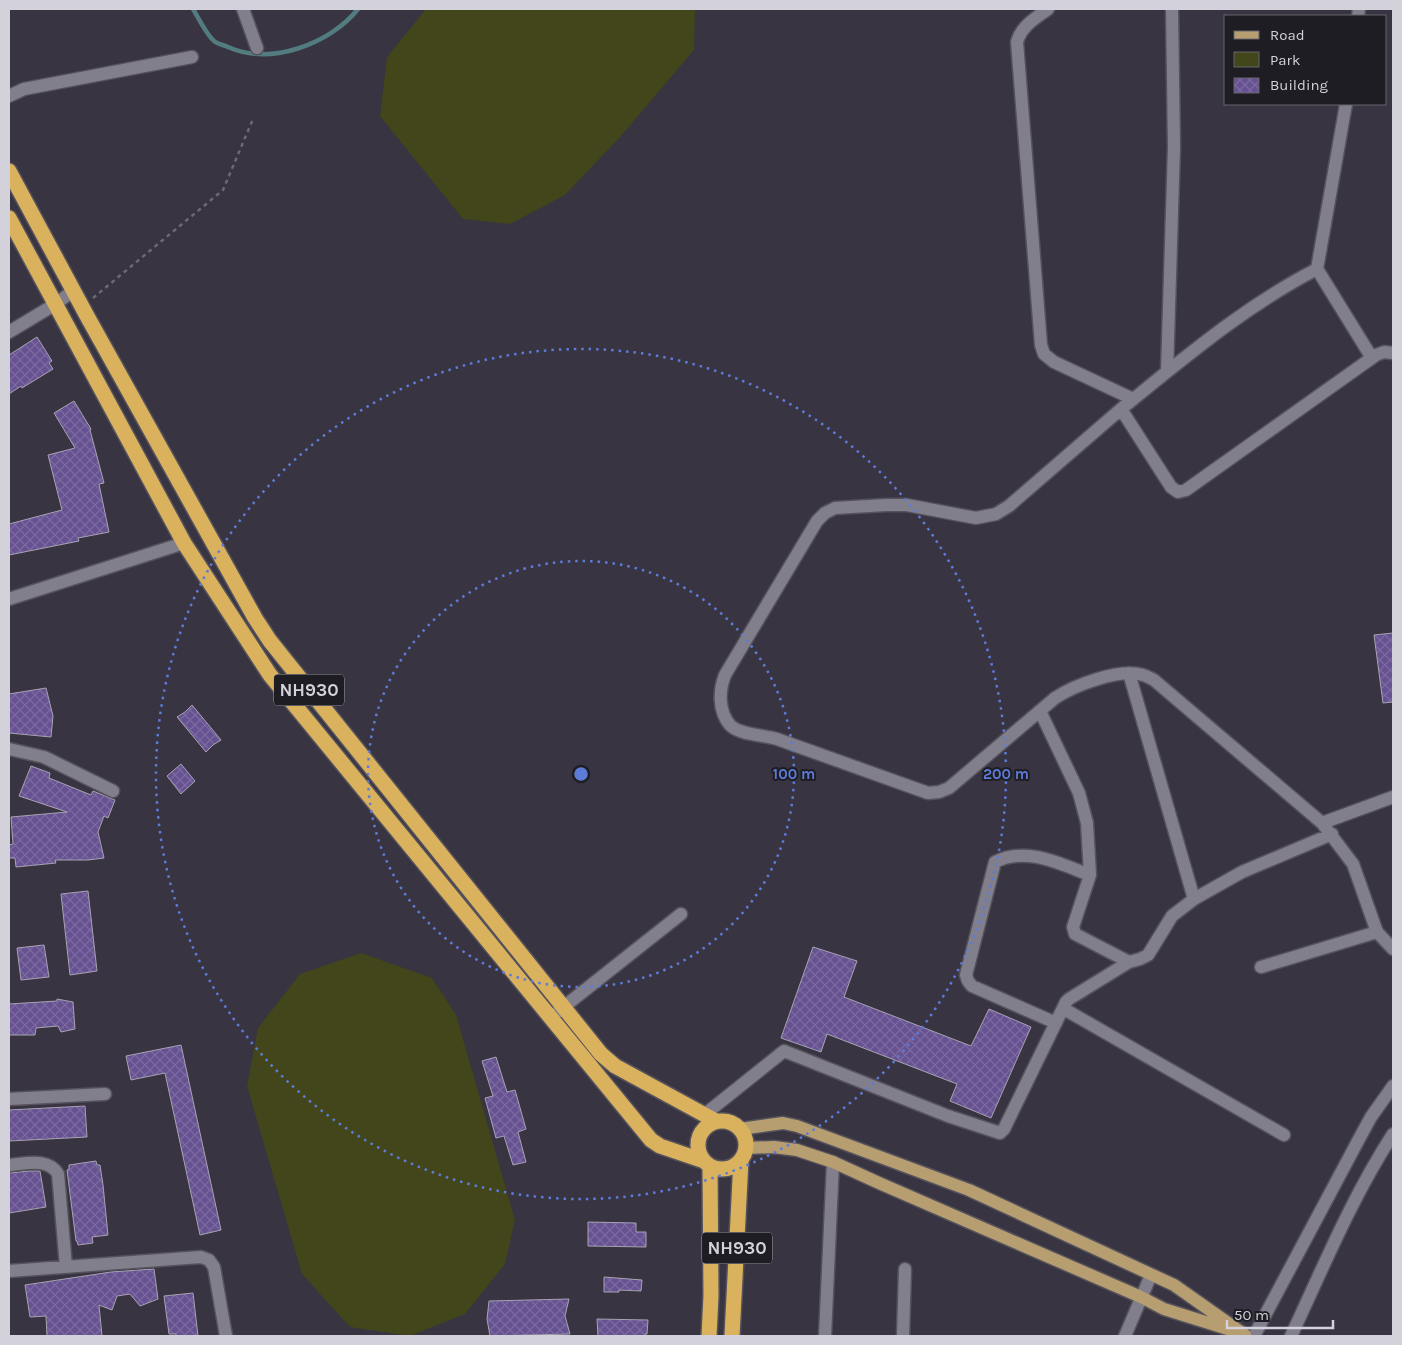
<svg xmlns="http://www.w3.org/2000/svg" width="1402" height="1345" font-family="Karla,sans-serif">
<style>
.green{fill:#42461a}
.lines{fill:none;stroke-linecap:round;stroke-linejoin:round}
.stream{stroke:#527c80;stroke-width:4.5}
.building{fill:url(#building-cross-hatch);stroke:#a7a3b3}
.minor-casing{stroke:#55525c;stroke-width:15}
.major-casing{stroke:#55525c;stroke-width:15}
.highway-casing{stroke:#55525c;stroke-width:18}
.path{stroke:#6c6974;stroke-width:2.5;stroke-dasharray:4 4;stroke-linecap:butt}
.minor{stroke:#827f8d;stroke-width:12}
.major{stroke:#b79e71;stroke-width:12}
.highway{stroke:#dab25e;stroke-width:15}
.ring{fill:none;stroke:#5d7cd8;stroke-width:2.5;stroke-dasharray:2.5 5}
.labels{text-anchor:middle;stroke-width:4;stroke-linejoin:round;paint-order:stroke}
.shield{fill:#1e1d23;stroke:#9d9ba2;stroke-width:1}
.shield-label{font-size:18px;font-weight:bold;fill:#d3d1d9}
.centre{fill:#5d7cd8;stroke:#1e1d23;stroke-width:2.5}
.ring-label{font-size:15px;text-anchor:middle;font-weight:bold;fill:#5d7cd8;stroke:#1e1d23;stroke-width:4;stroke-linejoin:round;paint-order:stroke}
</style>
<defs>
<pattern id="building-cross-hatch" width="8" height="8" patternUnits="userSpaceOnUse" patternTransform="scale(1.25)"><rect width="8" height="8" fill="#665191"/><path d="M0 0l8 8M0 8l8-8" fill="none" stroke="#7b69a0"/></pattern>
</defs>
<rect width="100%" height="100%" fill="#383441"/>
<path class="green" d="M 426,9 L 695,9 L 694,50 L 620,137 L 565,195 L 510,224 L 463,219 L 380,116 L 387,57 Z
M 361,953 L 432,978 L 456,1015 L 515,1220 L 505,1264 L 465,1314 L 410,1336 L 350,1327 L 302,1274 L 247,1086 L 258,1028 L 300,974 Z"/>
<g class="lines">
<path class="stream" d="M 193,9 C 198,17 206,34 214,41 C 217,44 224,45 228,47 C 271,66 330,44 358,9"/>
</g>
<path class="building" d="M 37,337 L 52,361 L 49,363 L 53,369 L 22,388 L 21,386 L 9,394 L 9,355 Z
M 74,401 L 91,429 L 90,430 L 104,483 L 99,484 L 109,532 L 78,538 L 79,541 L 9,555 L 9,524 L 62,510 L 48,455 L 75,448 L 54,413 Z
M 1393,633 L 1393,702 L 1383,703 L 1374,635 Z
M 46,688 L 53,716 L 51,737 L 9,733 L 9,694 Z
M 192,705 L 221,740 L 213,745 L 206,752 L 177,717 L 185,712 Z
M 181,764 L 195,781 L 181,794 L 167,776 Z
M 31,766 L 50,773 L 49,778 L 91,795 L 93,791 L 115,800 L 108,818 L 104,816 L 98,832 L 104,858 L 88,860 L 55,860 L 56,863 L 16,867 L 15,858 L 9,858 L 9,845 L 13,844 L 11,817 L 67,812 L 19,796 Z
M 88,891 L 97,971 L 70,975 L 61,894 Z
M 44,945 L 49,977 L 21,980 L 17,948 Z
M 813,947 L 857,961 L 844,997 L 971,1046 L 989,1009 L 1031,1027 L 991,1118 L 950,1101 L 957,1084 L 827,1034 L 821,1052 L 781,1038 Z
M 57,999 L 73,1002 L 75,1029 L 61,1032 L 58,1026 L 36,1028 L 35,1035 L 9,1035 L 9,1004 L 57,1001 Z
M 181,1045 L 221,1230 L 200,1235 L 165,1073 L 131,1080 L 126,1056 Z
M 496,1057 L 507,1092 L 515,1090 L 526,1129 L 518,1132 L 526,1162 L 513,1165 L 504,1136 L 496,1138 L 485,1098 L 493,1096 L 482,1061 Z
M 85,1106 L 87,1137 L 9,1141 L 9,1110 Z
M 96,1161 L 97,1165 L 100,1165 L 103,1185 L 108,1235 L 92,1237 L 93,1243 L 78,1245 L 77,1241 L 76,1241 L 67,1170 L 69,1169 L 69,1165 Z
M 29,1171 L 40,1171 L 46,1207 L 9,1213 L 9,1173 Z
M 588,1222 L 636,1223 L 636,1232 L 646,1232 L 646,1247 L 588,1246 Z
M 154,1269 L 158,1299 L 140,1306 L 130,1294 L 117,1296 L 112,1310 L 99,1305 L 102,1336 L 47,1336 L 46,1316 L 30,1317 L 25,1285 L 111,1272 Z
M 604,1277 L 642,1280 L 641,1291 L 619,1290 L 619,1292 L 604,1292 Z
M 193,1293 L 198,1336 L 176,1336 L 176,1334 L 169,1334 L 164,1296 Z
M 569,1299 L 565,1316 L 570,1334 L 490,1336 L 487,1319 L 489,1301 Z
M 597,1319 L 648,1320 L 647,1334 L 645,1334 L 645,1336 L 598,1336 Z"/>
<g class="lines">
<defs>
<path id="minor" d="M 243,9 L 257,48
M 1048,9 C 1036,18 1021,26 1017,42 L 1041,345 L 1044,354 L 1054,362 L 1133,399
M 1358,16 L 1359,9
M 9,96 L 24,89 L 192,57
M 1346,104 L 1317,269 C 1245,306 1183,359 1121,409 L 1171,487 L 1178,492 L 1186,490 L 1376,355 L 1384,352 L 1393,353
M 1317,269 L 1372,358
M 9,332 L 54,305 L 73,291
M 1167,372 L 1174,147 L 1172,9
M 1121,409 L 1009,506 L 996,514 L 976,518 L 907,505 L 886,505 L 835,508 L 825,513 L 817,521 L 725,675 C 719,690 718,711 730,725 C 739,735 765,735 777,739 C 828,757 878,775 928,793 L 939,792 L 949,788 L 1055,698 C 1075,685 1119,668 1143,675 C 1147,676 1150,678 1154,680 L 1322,823 L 1353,864 L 1377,932 L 1393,949
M 9,599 L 184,543
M 1129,673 L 1194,899
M 1040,711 L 1079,793 L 1087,823 L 1090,875 L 1073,927 L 1075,934 L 1129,962
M 9,749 L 44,757 L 113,791
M 1322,823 L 1393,797
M 1261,967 L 1377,932
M 1064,1009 L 1284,1135
M 556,1013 L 681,914
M 1056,1023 L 972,986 L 968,981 L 966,975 L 995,862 C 1027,846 1060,864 1090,875
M 9,1099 L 105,1094
M 704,1115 L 784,1051 L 948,1116 L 1000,1133 L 1004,1129 L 1066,1002 L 1069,999 L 1129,962 L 1140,959 L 1148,955 L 1172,916 L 1194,899 L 1242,872 L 1332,834
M 9,1165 C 25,1164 48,1157 58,1174 L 66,1267
M 9,1271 L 201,1257 L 209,1260 L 214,1267 L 226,1336
M 825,1336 L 833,1162
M 903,1336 L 905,1269
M 1125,1336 L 1151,1275
M 1254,1336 L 1359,1139 L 1371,1117 L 1393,1086
M 1291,1336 C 1323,1268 1352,1197 1393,1134"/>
<path id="major" d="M 740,1129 L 783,1123 L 797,1126 L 969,1190 L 1174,1285 L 1245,1335
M 746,1148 L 774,1147 L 797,1150 L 833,1162 L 879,1183 L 1141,1297 L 1164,1309 L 1231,1330"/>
<path id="highway" d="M 9,171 L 87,316 L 255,618 L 270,641 L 601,1054 L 615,1066 L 716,1121
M 9,218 L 184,543 L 270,675 L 651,1140 L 660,1146 L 704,1161
M698 1145a24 24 0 1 1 48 0a24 24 0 1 1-48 0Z
M 709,1336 L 711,1296 L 710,1166
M 732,1336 L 741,1160"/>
</defs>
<use href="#minor" class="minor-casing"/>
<use href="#major" class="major-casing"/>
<use href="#highway" class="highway-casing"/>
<path class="path" d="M 93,298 L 223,190 L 253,119"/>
<use href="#minor" class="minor"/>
<use href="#major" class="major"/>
<use href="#highway" class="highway"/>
</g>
<g class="ring">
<circle cx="581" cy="774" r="213"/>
<circle cx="581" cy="774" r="425"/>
</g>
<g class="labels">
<g class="shield">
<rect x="274" y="674.5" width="70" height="31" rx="4"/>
<rect x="702" y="1232.5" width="70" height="31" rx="4"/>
</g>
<g class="shield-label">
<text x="309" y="696">NH930</text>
<text x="737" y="1254">NH930</text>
</g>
</g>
<circle cx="581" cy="774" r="8" class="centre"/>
<g class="ring-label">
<text x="794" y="779">100 m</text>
<text x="1006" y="779">200 m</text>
</g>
<rect width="1402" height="1345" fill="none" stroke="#d3d1d9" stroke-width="20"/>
<rect x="1224" y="15" width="162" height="90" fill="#1e1d23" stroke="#66656c"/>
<rect x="1234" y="31" width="25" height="8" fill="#b79e71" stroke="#66656c"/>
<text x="1270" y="40" font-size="15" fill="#d3d1d9">Road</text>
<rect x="1234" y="52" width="25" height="15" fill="#42461a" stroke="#66656c"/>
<text x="1270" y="65" font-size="15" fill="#d3d1d9">Park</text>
<rect x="1234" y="78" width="25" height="15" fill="url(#building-cross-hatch)" stroke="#66656c"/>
<text x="1270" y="90" font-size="15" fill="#d3d1d9">Building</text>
<path d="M1227 1320v8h106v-8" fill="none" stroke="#d3d1d9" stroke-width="2.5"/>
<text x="1234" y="1320" font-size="15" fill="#d3d1d9" stroke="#1e1d23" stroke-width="4" paint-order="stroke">50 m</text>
</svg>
